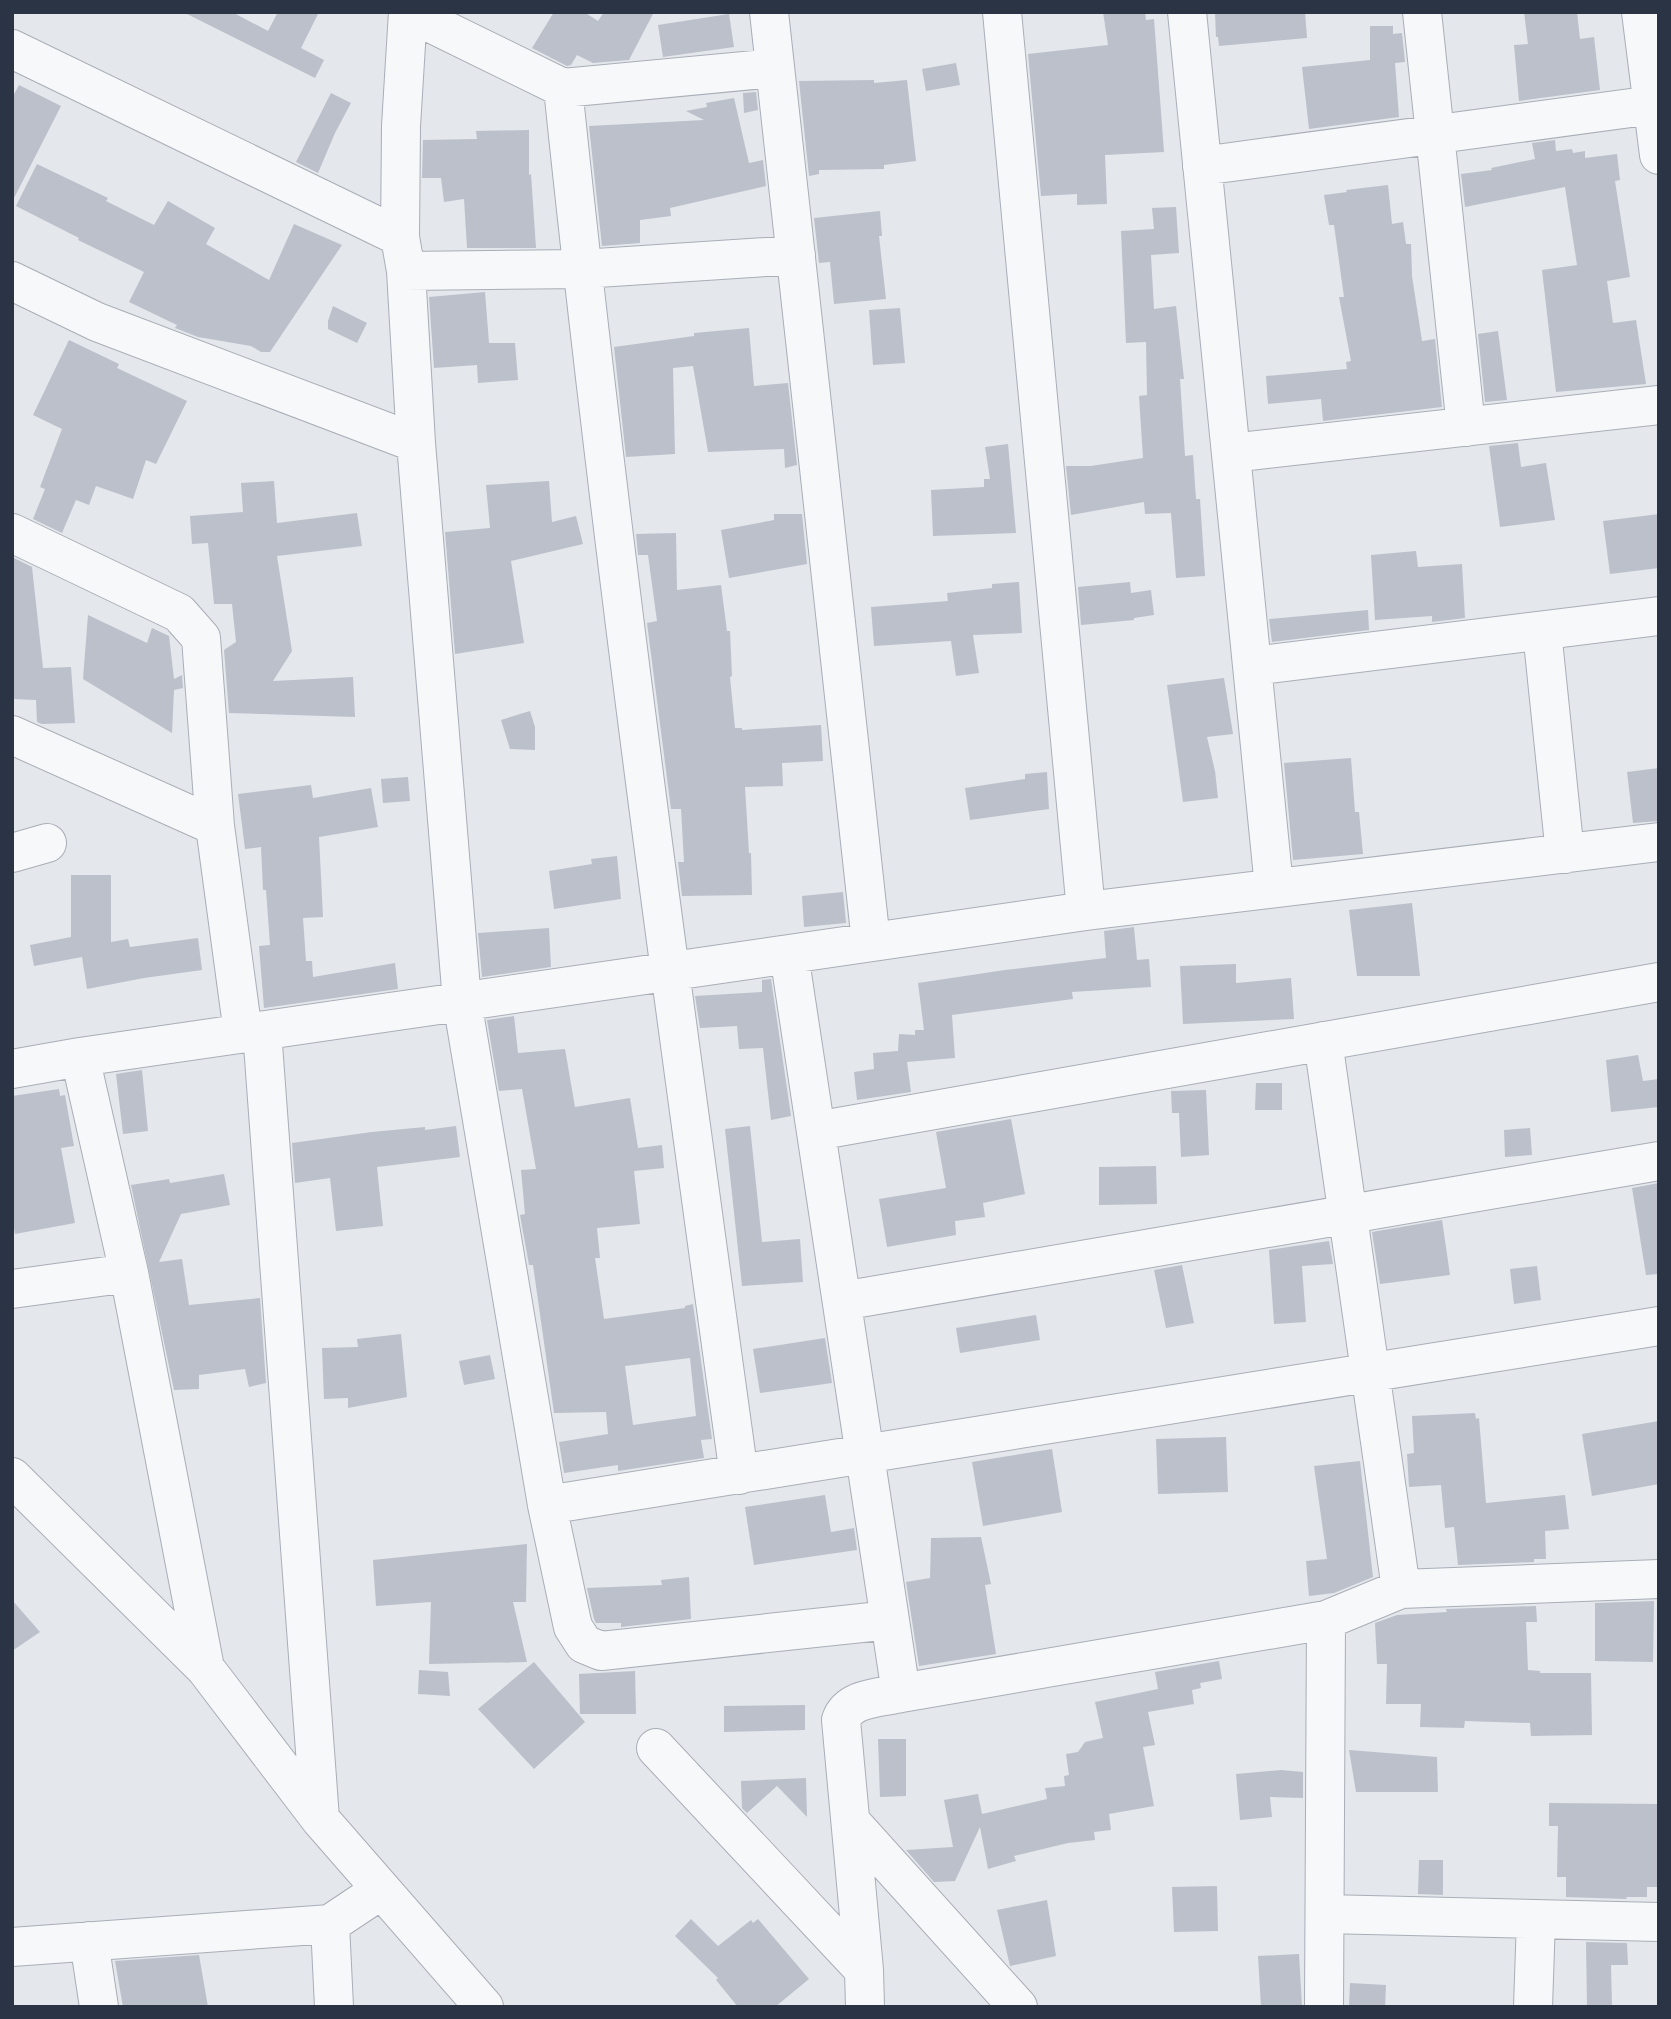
<svg xmlns="http://www.w3.org/2000/svg" width="1671" height="2019" font-family="'Fira Sans',sans-serif">
<style>
.building{fill:#bbc0ca;fill-rule:evenodd}
.lines{fill:none;stroke-linecap:round;stroke-linejoin:round}
.minor-casing{stroke:#a9aeb7;stroke-width:40}
.minor{stroke:#f7f8fa;stroke-width:38}
</style>
<rect width="100%" height="100%" fill="#e4e7ec"/>
<path class="building" d="M 183,12 L 232,12 L 268,31 L 278,12 L 319,12 L 301,48 L 324,60 L 315,78 Z
M 554,12 L 584,12 L 598,21 L 604,12 L 654,12 L 629,60 L 593,63 L 577,55 L 571,65 L 567,66 L 532,48 Z
M 1103,12 L 1145,12 L 1146,20 L 1154,19 L 1164,152 L 1105,155 L 1107,204 L 1077,205 L 1077,194 L 1041,196 L 1028,54 L 1108,45 Z
M 1215,12 L 1305,12 L 1307,38 L 1219,46 L 1218,37 L 1216,37 Z
M 1524,12 L 1577,12 L 1580,39 L 1594,37 L 1600,90 L 1519,101 L 1514,45 L 1528,44 Z
M 729,14 L 734,47 L 663,57 L 658,25 Z
M 1370,26 L 1393,26 L 1393,34 L 1402,33 L 1405,62 L 1395,63 L 1399,117 L 1309,129 L 1302,67 L 1370,60 Z
M 956,63 L 960,85 L 926,91 L 922,69 Z
M 874,80 L 874,83 L 907,80 L 916,161 L 884,165 L 884,169 L 819,170 L 819,174 L 809,176 L 799,81 Z
M 19,85 L 61,106 L 12,202 L 12,98 Z
M 756,92 L 758,110 L 744,113 L 743,93 Z
M 331,93 L 351,103 L 335,133 L 318,173 L 296,162 Z
M 734,98 L 749,163 L 763,160 L 766,186 L 670,208 L 671,216 L 640,220 L 640,243 L 602,246 L 589,126 L 704,120 L 686,111 L 707,107 L 706,103 Z
M 529,130 L 529,175 L 531,174 L 536,248 L 467,248 L 464,199 L 444,202 L 441,178 L 422,178 L 423,140 L 477,139 L 476,131 Z
M 1555,140 L 1556,151 L 1572,149 L 1573,153 L 1585,151 L 1585,158 L 1617,154 L 1620,180 L 1615,181 L 1630,277 L 1607,281 L 1613,323 L 1636,320 L 1646,384 L 1556,392 L 1542,270 L 1577,265 L 1565,187 L 1465,207 L 1461,174 L 1492,170 L 1491,168 L 1535,159 L 1532,143 Z
M 37,164 L 108,198 L 106,201 L 154,225 L 168,201 L 215,228 L 206,244 L 269,280 L 294,224 L 342,245 L 270,352 L 261,352 L 251,346 L 198,337 L 175,328 L 177,325 L 129,302 L 144,272 L 78,240 L 79,238 L 16,206 Z
M 1388,185 L 1392,224 L 1403,222 L 1406,244 L 1411,244 L 1412,276 L 1422,341 L 1435,339 L 1442,407 L 1323,421 L 1321,399 L 1268,404 L 1266,376 L 1347,369 L 1346,362 L 1351,361 L 1339,297 L 1344,297 L 1334,225 L 1329,225 L 1324,195 L 1347,192 L 1346,190 Z
M 1176,207 L 1179,253 L 1151,255 L 1154,309 L 1176,306 L 1184,379 L 1180,379 L 1185,456 L 1193,455 L 1196,499 L 1200,499 L 1205,576 L 1176,578 L 1171,513 L 1145,514 L 1144,502 L 1071,515 L 1066,466 L 1091,466 L 1143,458 L 1139,396 L 1147,395 L 1146,342 L 1126,343 L 1121,231 L 1154,229 L 1152,208 Z
M 880,211 L 882,236 L 879,236 L 886,299 L 834,304 L 830,262 L 819,263 L 814,218 Z
M 485,292 L 489,343 L 515,343 L 518,380 L 478,383 L 477,365 L 434,368 L 429,297 Z
M 333,306 L 367,323 L 357,343 L 328,329 L 328,321 Z
M 900,308 L 905,363 L 873,365 L 869,310 Z
M 749,328 L 754,386 L 788,383 L 797,465 L 785,468 L 784,449 L 708,452 L 693,366 L 673,368 L 675,454 L 626,457 L 614,347 L 694,336 L 694,333 Z
M 1498,331 L 1507,400 L 1485,402 L 1478,334 Z
M 69,340 L 119,364 L 117,368 L 187,401 L 156,464 L 146,460 L 133,499 L 96,486 L 89,505 L 76,500 L 62,533 L 33,519 L 45,489 L 40,487 L 62,429 L 33,415 Z
M 1518,443 L 1521,467 L 1546,463 L 1555,520 L 1500,527 L 1489,446 Z
M 1008,444 L 1016,533 L 933,536 L 931,490 L 984,487 L 984,479 L 990,479 L 985,447 Z
M 274,481 L 277,523 L 357,513 L 362,546 L 277,556 L 292,651 L 273,681 L 353,677 L 355,717 L 229,713 L 224,650 L 236,642 L 232,604 L 214,604 L 208,543 L 192,544 L 190,516 L 243,512 L 241,483 Z
M 549,481 L 552,522 L 576,516 L 583,544 L 511,561 L 524,643 L 455,654 L 445,532 L 490,528 L 486,485 Z
M 774,514 L 802,514 L 807,564 L 729,578 L 721,530 L 774,520 Z
M 1659,514 L 1659,568 L 1610,574 L 1603,521 Z
M 676,533 L 677,590 L 721,585 L 727,631 L 730,631 L 732,676 L 730,677 L 735,728 L 742,728 L 742,730 L 821,725 L 823,761 L 782,763 L 783,786 L 745,787 L 749,853 L 751,853 L 752,895 L 682,896 L 678,862 L 684,862 L 681,809 L 671,809 L 647,623 L 657,621 L 648,555 L 638,555 L 636,534 Z
M 1416,551 L 1418,567 L 1462,564 L 1465,618 L 1432,622 L 1432,616 L 1375,620 L 1371,555 Z
M 12,557 L 32,567 L 43,668 L 71,667 L 75,723 L 42,724 L 37,722 L 36,700 L 12,699 Z
M 1019,582 L 1022,633 L 973,635 L 979,673 L 956,676 L 951,641 L 874,646 L 871,607 L 948,601 L 947,593 L 992,588 L 992,584 Z
M 1130,582 L 1131,593 L 1151,590 L 1154,615 L 1134,618 L 1134,620 L 1081,625 L 1078,587 Z
M 1368,610 L 1369,630 L 1272,642 L 1269,619 Z
M 88,615 L 147,643 L 152,628 L 169,636 L 174,679 L 182,675 L 183,688 L 174,690 L 172,733 L 83,679 Z
M 1224,678 L 1233,734 L 1207,737 L 1215,771 L 1218,798 L 1183,802 L 1167,685 Z
M 530,711 L 535,727 L 535,750 L 510,749 L 501,720 Z
M 1351,758 L 1355,812 L 1359,812 L 1363,854 L 1293,860 L 1284,763 Z
M 1659,768 L 1659,821 L 1633,823 L 1627,772 Z
M 1047,772 L 1049,809 L 970,820 L 965,788 L 1025,779 L 1025,774 Z
M 408,777 L 410,801 L 383,803 L 381,779 Z
M 311,785 L 313,798 L 371,788 L 378,827 L 319,837 L 323,917 L 303,918 L 306,961 L 312,961 L 313,977 L 395,963 L 398,989 L 264,1008 L 259,946 L 270,945 L 266,890 L 263,890 L 261,847 L 245,849 L 238,794 Z
M 617,856 L 621,899 L 554,909 L 549,871 L 592,864 L 591,859 Z
M 71,875 L 111,875 L 111,942 L 128,939 L 130,947 L 198,938 L 202,970 L 144,978 L 87,989 L 82,957 L 34,966 L 30,945 L 71,937 Z
M 843,892 L 846,923 L 804,927 L 802,896 Z
M 1412,903 L 1420,976 L 1357,976 L 1349,910 Z
M 1134,927 L 1137,960 L 1149,959 L 1151,987 L 1072,992 L 1073,999 L 952,1015 L 955,1058 L 907,1062 L 911,1092 L 857,1100 L 854,1072 L 874,1069 L 873,1053 L 898,1051 L 899,1034 L 915,1035 L 915,1030 L 924,1030 L 918,983 L 1005,970 L 1106,958 L 1104,931 Z
M 549,928 L 551,967 L 482,977 L 478,933 Z
M 1236,964 L 1236,983 L 1291,978 L 1294,1019 L 1183,1024 L 1180,966 Z
M 771,979 L 791,1116 L 771,1120 L 763,1048 L 739,1049 L 737,1026 L 700,1028 L 695,996 L 762,992 L 762,980 Z
M 514,1016 L 518,1053 L 565,1049 L 575,1107 L 630,1098 L 638,1148 L 662,1145 L 664,1168 L 634,1171 L 640,1224 L 597,1228 L 600,1258 L 595,1258 L 604,1319 L 685,1308 L 685,1306 L 693,1304 L 712,1439 L 701,1440 L 704,1458 L 618,1471 L 618,1465 L 564,1473 L 559,1442 L 608,1434 L 606,1412 L 554,1413 L 533,1265 L 529,1265 L 520,1215 L 525,1214 L 521,1170 L 536,1169 L 522,1089 L 499,1091 L 487,1020 ZM 690,1358 L 696,1416 L 633,1425 L 625,1366 Z
M 1638,1055 L 1643,1081 L 1659,1079 L 1659,1107 L 1611,1112 L 1606,1060 Z
M 142,1070 L 148,1131 L 123,1134 L 116,1074 Z
M 1256,1083 L 1282,1083 L 1282,1110 L 1255,1110 Z
M 59,1089 L 60,1096 L 65,1095 L 74,1146 L 61,1148 L 75,1223 L 15,1234 L 12,1217 L 12,1096 Z
M 1206,1090 L 1209,1155 L 1181,1157 L 1179,1113 L 1172,1113 L 1171,1091 Z
M 1011,1119 L 1025,1194 L 983,1203 L 985,1217 L 955,1221 L 956,1235 L 887,1247 L 879,1199 L 946,1188 L 936,1132 Z
M 456,1126 L 460,1157 L 377,1167 L 383,1226 L 336,1231 L 330,1178 L 295,1183 L 292,1143 L 372,1132 L 425,1127 L 425,1130 Z
M 750,1126 L 762,1242 L 800,1239 L 803,1282 L 742,1286 L 725,1129 Z
M 1530,1128 L 1532,1155 L 1505,1157 L 1504,1130 Z
M 1156,1166 L 1157,1204 L 1099,1205 L 1099,1167 Z
M 224,1174 L 230,1205 L 181,1214 L 159,1262 L 182,1259 L 189,1305 L 260,1298 L 266,1383 L 249,1387 L 245,1369 L 199,1375 L 199,1389 L 174,1390 L 131,1185 L 169,1179 L 170,1183 Z
M 1659,1183 L 1659,1274 L 1646,1275 L 1632,1188 Z
M 1442,1220 L 1450,1275 L 1380,1284 L 1372,1232 Z
M 1329,1241 L 1333,1264 L 1302,1266 L 1306,1322 L 1274,1324 L 1269,1250 Z
M 1182,1265 L 1194,1323 L 1166,1328 L 1154,1270 Z
M 1537,1266 L 1541,1300 L 1514,1304 L 1510,1269 Z
M 1036,1315 L 1040,1340 L 960,1353 L 956,1328 Z
M 401,1334 L 407,1397 L 348,1408 L 348,1398 L 324,1399 L 322,1348 L 358,1347 L 357,1339 Z
M 825,1338 L 832,1383 L 760,1393 L 753,1349 Z
M 490,1355 L 495,1379 L 464,1385 L 459,1361 Z
M 1475,1413 L 1476,1419 L 1479,1418 L 1486,1503 L 1565,1495 L 1569,1529 L 1545,1531 L 1546,1559 L 1534,1559 L 1534,1562 L 1458,1565 L 1454,1527 L 1445,1528 L 1441,1485 L 1409,1487 L 1407,1454 L 1414,1453 L 1412,1416 Z
M 1659,1421 L 1659,1484 L 1592,1496 L 1582,1434 Z
M 1226,1437 L 1228,1492 L 1158,1494 L 1156,1439 Z
M 1052,1449 L 1062,1512 L 983,1526 L 972,1462 Z
M 1360,1461 L 1373,1577 L 1334,1593 L 1309,1596 L 1306,1561 L 1327,1559 L 1314,1466 Z
M 825,1495 L 831,1532 L 854,1528 L 857,1550 L 754,1565 L 745,1507 Z
M 981,1537 L 991,1584 L 985,1585 L 996,1654 L 919,1666 L 906,1582 L 930,1578 L 931,1538 Z
M 527,1544 L 526,1602 L 513,1602 L 527,1662 L 429,1664 L 431,1602 L 376,1606 L 373,1560 Z
M 689,1577 L 691,1619 L 621,1627 L 621,1623 L 596,1623 L 594,1619 L 587,1588 L 662,1585 L 661,1580 Z
M 12,1600 L 40,1632 L 12,1651 Z
M 1654,1601 L 1653,1662 L 1595,1661 L 1595,1603 Z
M 1536,1606 L 1537,1622 L 1526,1622 L 1528,1670 L 1540,1671 L 1540,1673 L 1591,1673 L 1592,1735 L 1531,1736 L 1530,1723 L 1465,1721 L 1464,1728 L 1420,1727 L 1421,1704 L 1386,1704 L 1387,1664 L 1377,1664 L 1375,1623 L 1397,1615 L 1447,1612 L 1446,1609 Z
M 1219,1661 L 1222,1679 L 1200,1683 L 1201,1688 L 1192,1690 L 1194,1704 L 1148,1712 L 1155,1745 L 1143,1747 L 1154,1806 L 1109,1814 L 1111,1830 L 1094,1832 L 1095,1840 L 1068,1843 L 1014,1856 L 1016,1861 L 988,1869 L 980,1827 L 955,1881 L 934,1882 L 906,1850 L 953,1847 L 944,1800 L 978,1794 L 982,1814 L 1047,1799 L 1045,1788 L 1065,1786 L 1064,1776 L 1069,1775 L 1066,1754 L 1078,1752 L 1085,1742 L 1103,1738 L 1095,1702 L 1158,1689 L 1155,1672 Z
M 534,1662 L 585,1722 L 534,1769 L 478,1709 Z
M 419,1670 L 448,1672 L 450,1696 L 418,1694 Z
M 635,1671 L 636,1714 L 580,1714 L 579,1674 Z
M 805,1705 L 805,1730 L 724,1732 L 724,1706 Z
M 878,1739 L 906,1739 L 906,1796 L 880,1797 Z
M 1349,1750 L 1437,1757 L 1438,1792 L 1356,1792 Z
M 1281,1770 L 1303,1772 L 1303,1798 L 1270,1797 L 1272,1817 L 1240,1820 L 1236,1774 Z
M 806,1778 L 807,1817 L 777,1786 L 747,1813 L 742,1808 L 741,1781 Z
M 1549,1803 L 1659,1804 L 1659,1887 L 1647,1887 L 1647,1897 L 1626,1897 L 1627,1899 L 1566,1897 L 1566,1877 L 1557,1877 L 1558,1826 L 1549,1826 Z
M 1419,1860 L 1443,1860 L 1443,1895 L 1418,1894 Z
M 1217,1886 L 1218,1931 L 1174,1932 L 1172,1887 Z
M 1047,1900 L 1056,1956 L 1010,1966 L 997,1910 Z
M 691,1919 L 718,1946 L 751,1920 L 753,1923 L 758,1919 L 809,1979 L 775,2007 L 738,2007 L 716,1980 L 718,1978 L 675,1936 Z
M 1586,1942 L 1627,1943 L 1628,1965 L 1611,1965 L 1612,2007 L 1587,2007 Z
M 1299,1954 L 1302,2007 L 1261,2007 L 1258,1956 Z
M 199,1955 L 208,2007 L 123,2007 L 115,1961 Z
M 1350,1983 L 1386,1985 L 1385,2007 L 1349,2007 Z"/>
<g class="lines">
<defs>
<path id="minor" d="M 408,12 L 401,126 L 400,237 L 406,271 L 416,443
M 408,12 L 563,88 L 775,68
M 769,12 L 871,942
M 1002,12 L 1086,911
M 1187,12 L 1274,887
M 1422,12 L 1466,427
M 1641,12 L 1659,155
M 12,49 L 400,237
M 563,88 C 611,551 675,1013 739,1475
M 1202,166 L 1653,105
M 406,271 L 582,269 L 796,255
M 12,281 L 97,322 L 416,443 L 462,1001 L 547,1505 L 573,1627 L 584,1644 L 601,1651 L 890,1620
M 1231,453 L 1659,405
M 12,533 L 179,613 L 201,638 L 215,826 L 243,1033
M 1542,631 L 1565,854
M 1252,666 L 1659,616
M 12,735 L 215,826
M 12,853 L 47,843
M 789,954 L 901,1693
M 262,1031 L 320,1819
M 1323,1041 L 1401,1589
M 80,1057 L 129,1273 L 205,1668
M 12,1069 L 80,1057 L 1086,911 L 1659,842
M 816,1131 L 1659,982
M 12,1289 L 129,1273
M 842,1301 L 1659,1161
M 12,1477 L 205,1668 L 320,1819 L 484,2007
M 547,1505 L 1659,1326
M 656,1748 L 864,1970
M 851,1822 L 1018,2007
M 1325,1914 L 1659,1922
M 330,1924 L 334,2007
M 89,1941 L 99,2007
M 12,1947 L 330,1924 L 381,1890
M 865,2007 L 864,1970 L 841,1720 C 849,1697 880,1698 901,1693 L 1326,1620 L 1401,1589 L 1659,1579
M 1324,2007 L 1326,1620
M 1533,2007 L 1536,1919"/>
</defs>
<use href="#minor" class="minor-casing"/>
<use href="#minor" class="minor"/>
</g>
<rect width="1671" height="2019" fill="none" stroke="#2b3445" stroke-width="28"/>
</svg>
